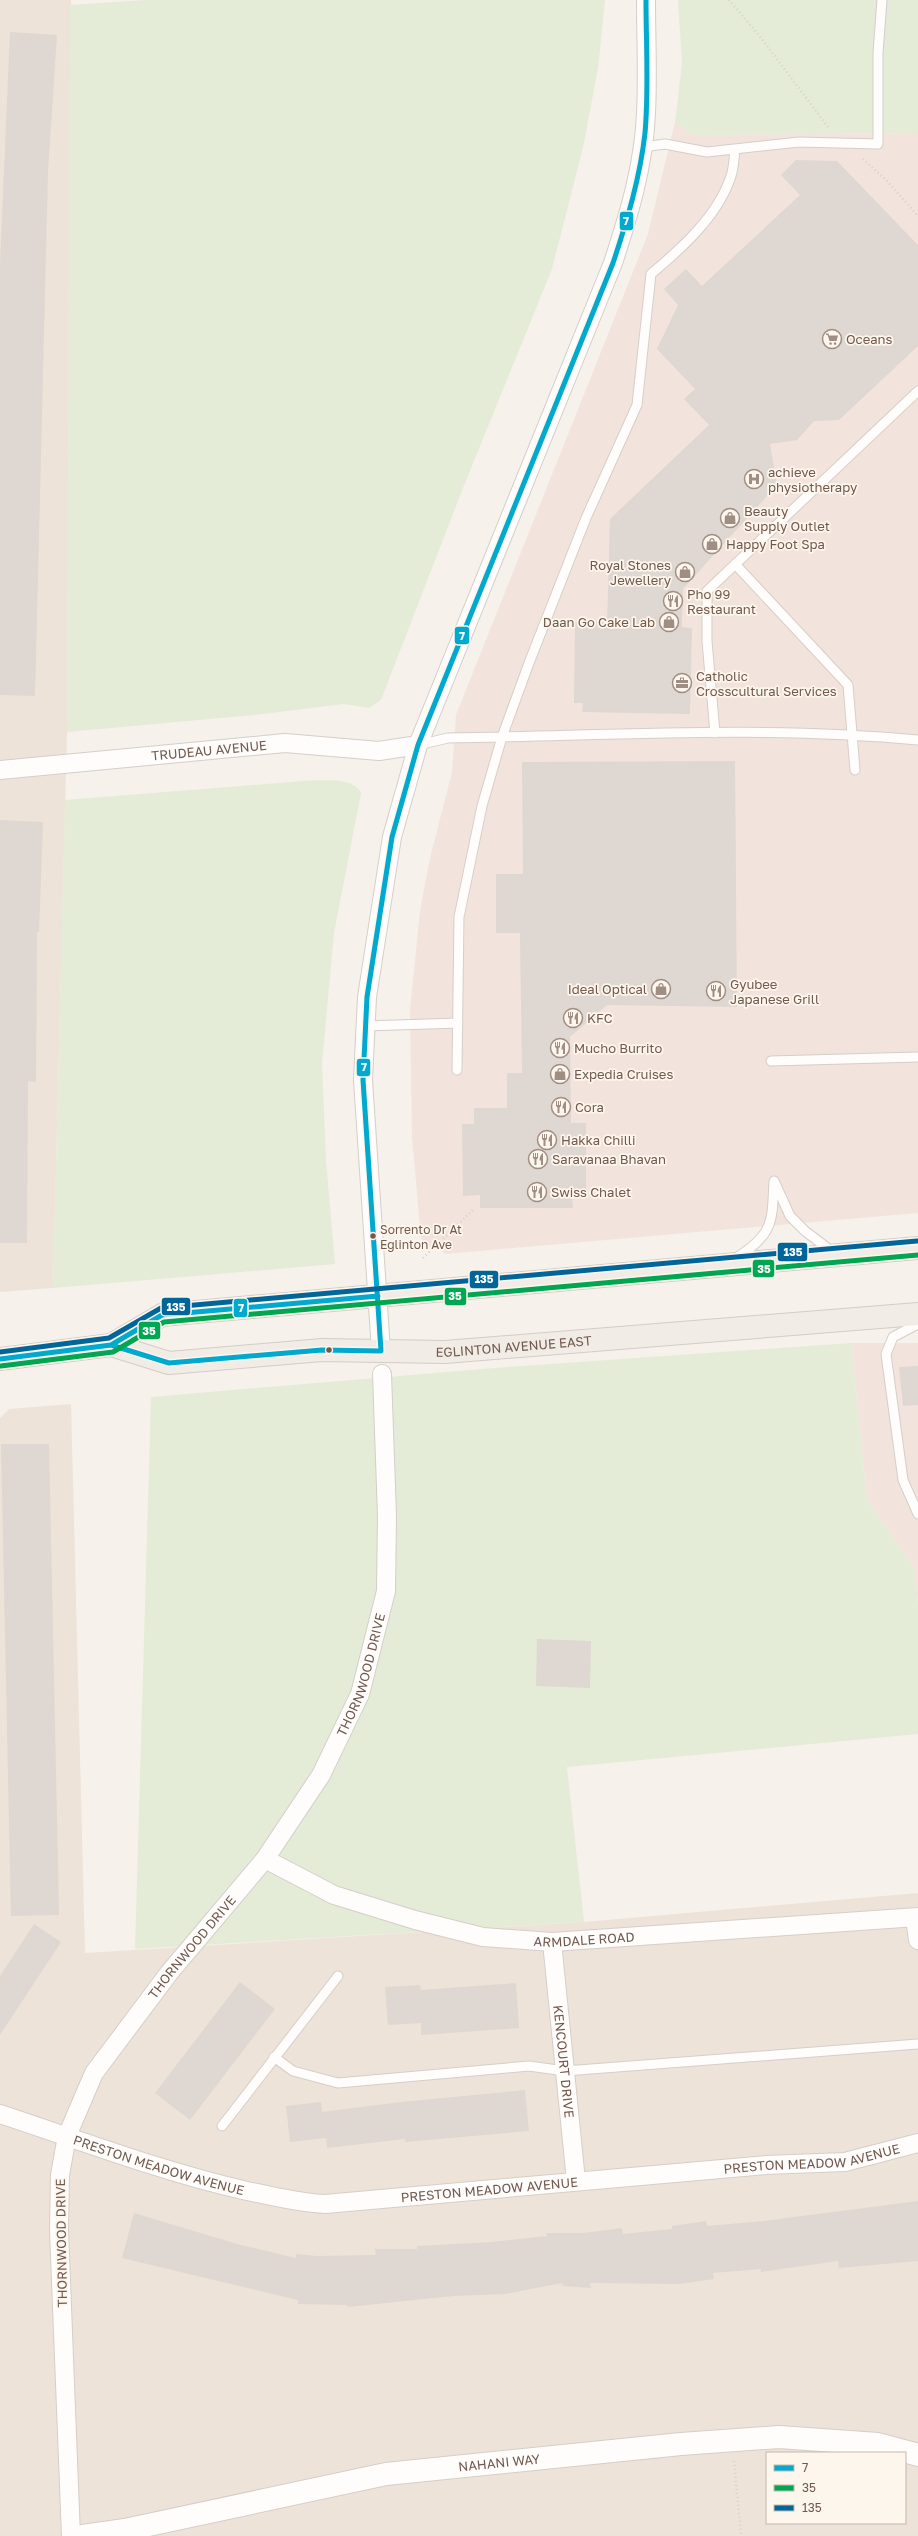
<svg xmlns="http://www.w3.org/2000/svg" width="918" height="2536" font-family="'Golos Text',sans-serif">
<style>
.residential{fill:#eee3d9;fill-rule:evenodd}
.commercial{fill:#f3e3dd}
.green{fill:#e4ecd7}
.building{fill:#dfd7d1}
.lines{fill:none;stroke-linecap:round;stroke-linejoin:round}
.lane-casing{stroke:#d5cec9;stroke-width:11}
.street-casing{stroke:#d5cec9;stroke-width:20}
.secondary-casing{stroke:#d5cec8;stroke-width:24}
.primary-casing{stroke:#d5ccc7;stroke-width:24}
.path{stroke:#d7d0cb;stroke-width:2.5;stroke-dasharray:1 3;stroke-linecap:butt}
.lane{stroke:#fefdfc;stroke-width:9}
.street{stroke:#fefdfc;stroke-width:18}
.secondary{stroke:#fefdfc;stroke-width:22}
.primary{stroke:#f1ece6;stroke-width:22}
.bus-1-casing{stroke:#fdf6ed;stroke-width:8}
.bus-2-casing{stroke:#fdf6ed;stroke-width:8}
.bus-3-casing{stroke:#fdf6ed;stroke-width:8}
.bus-1{stroke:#00a9ce;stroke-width:5}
.bus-2{stroke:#00a651;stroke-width:5}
.bus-3{stroke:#069;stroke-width:5}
.bus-dot{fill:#72594e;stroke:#fdf6ed;stroke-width:1.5}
.labels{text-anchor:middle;stroke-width:3.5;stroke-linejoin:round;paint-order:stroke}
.bus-label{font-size:12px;fill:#72594e;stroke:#fdf6ed;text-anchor:start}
.poi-label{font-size:13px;fill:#72594e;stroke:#fdf6ed;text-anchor:start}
.street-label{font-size:13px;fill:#72594e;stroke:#fdf6ed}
.line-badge{stroke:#fdf6ed;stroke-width:1.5}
.badge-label{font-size:11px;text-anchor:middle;font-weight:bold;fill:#fff}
</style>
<rect width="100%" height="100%" fill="#f6f1eb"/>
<path class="residential" d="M 0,0 L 71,0 L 67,732 L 53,1288 L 0,1292 Z
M 71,1404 L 85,1953 L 584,1922 L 918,1893 L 918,2536 L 0,2536 L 0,1418 L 9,1409 ZM 767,2453 L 905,2453 L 905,2523 L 767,2523 Z"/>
<path class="commercial" d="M 675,122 L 693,135 L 918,133 L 918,1213 L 445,1254 L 439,1249 L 430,1248 L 421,1238 L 412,1137 L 410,1010 L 420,911 L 430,858 L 452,772 L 456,715 L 648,234 Z
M 851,1343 L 918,1343 L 918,1603 L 915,1570 L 867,1499 Z"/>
<path class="green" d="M 146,0 L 605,0 L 598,68 L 584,143 L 552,269 L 463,488 L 381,700 L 369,708 L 344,704 L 263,714 L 67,732 L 70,5 Z
M 678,0 L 918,0 L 918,133 L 693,135 L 675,122 L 682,63 Z
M 303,781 C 319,781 353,776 361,793 L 334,933 L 322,1063 L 326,1161 L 335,1264 L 53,1288 L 65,800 Z
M 851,1343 L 867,1499 L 915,1570 L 918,1603 L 918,1734 L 567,1767 L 584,1922 L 135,1949 L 151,1397 L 494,1368 Z"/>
<path class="building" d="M 10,32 L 57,35 L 48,171 L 35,696 L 0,695 L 0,264 Z
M 796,160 L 837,161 L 918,245 L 918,346 L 839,420 L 814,421 L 797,440 L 770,444 L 777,485 L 683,589 L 682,627 L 692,628 L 690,714 L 582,712 L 583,703 L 574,703 L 575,622 L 607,622 L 610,519 L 709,425 L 684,399 L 695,389 L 657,349 L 678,305 L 664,289 L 686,269 L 702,286 L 800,195 L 781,175 Z
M 735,761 L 737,1007 L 607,1005 L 570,1037 L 571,1123 L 586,1123 L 586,1198 L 572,1198 L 573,1208 L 480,1208 L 480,1195 L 463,1196 L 462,1124 L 474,1124 L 474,1108 L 507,1108 L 507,1073 L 522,1073 L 520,933 L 496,933 L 496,874 L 523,874 L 522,762 Z
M 0,820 L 43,822 L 39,932 L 37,932 L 36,1082 L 28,1081 L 27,1243 L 0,1243 Z
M 918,1366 L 918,1405 L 903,1406 L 899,1367 Z
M 1,1444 L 49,1444 L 59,1915 L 11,1916 Z
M 537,1639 L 591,1641 L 590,1688 L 536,1686 Z
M 34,1924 L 61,1942 L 0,2035 L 0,1976 Z
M 240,1982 L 275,2009 L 190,2120 L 155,2093 Z
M 516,1983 L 519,2028 L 421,2035 L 421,2023 L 388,2025 L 385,1987 L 420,1985 L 421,1990 Z
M 525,2090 L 529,2131 L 405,2142 L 405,2139 L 327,2148 L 326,2138 L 290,2142 L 286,2106 L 321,2102 L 322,2112 L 402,2102 Z
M 918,2201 L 918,2261 L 839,2268 L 838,2261 L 761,2272 L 761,2269 L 713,2273 L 714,2279 L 680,2284 L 590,2283 L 591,2288 L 563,2286 L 562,2283 L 505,2294 L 453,2296 L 348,2307 L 347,2305 L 298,2304 L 298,2300 L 122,2258 L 134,2213 L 237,2244 L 296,2258 L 296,2254 L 317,2256 L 376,2255 L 375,2249 L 417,2249 L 417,2246 L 492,2242 L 547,2236 L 546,2233 L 584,2233 L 622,2228 L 623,2234 L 672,2229 L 672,2226 L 706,2221 L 707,2226 L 764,2221 Z"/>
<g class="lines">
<defs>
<path id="lane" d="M 643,147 L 665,144 L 707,152 L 799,142 L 878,144 L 878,53 L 882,0
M 735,564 L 848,685 L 855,770
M 715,733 L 707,641 L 707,591 L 918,391
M 418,745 L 448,738 C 604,736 762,725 918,740
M 365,1026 L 458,1023
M 771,1061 L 918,1057
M 457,1070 L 459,917 L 482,806 L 502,737 L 529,663 L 586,518 L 637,405 L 651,274 C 682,248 718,216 731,176 C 734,168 734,157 735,149
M 775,1183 L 790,1216 L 805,1231 L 834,1253
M 736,1258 C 774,1234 772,1222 774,1181
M 918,1324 L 893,1337 L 886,1354 L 903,1480 L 918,1514
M 274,2057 L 293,2071 L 338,2083 L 529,2066 L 565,2071 L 918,2044
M 222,2126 L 338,1976"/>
<g id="street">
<path id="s1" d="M 0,770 L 285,743 L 379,751 L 418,745"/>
<path d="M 381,1351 L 363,1080 L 367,997 L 392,837 L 418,745 L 613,263 C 629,214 644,165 646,113 C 648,76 646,38 646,0"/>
<path id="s2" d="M 265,1859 L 334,1895 L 415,1920 L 483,1937 L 552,1942 L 918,1917"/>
<path d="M 915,1918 L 918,1940"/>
<path id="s3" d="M 552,1942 L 576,2181"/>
<path id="s4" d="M 0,2114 C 82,2141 163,2172 247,2191 C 273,2196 299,2203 325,2204 L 766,2165 L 845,2162 L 918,2143"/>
<path id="s5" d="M 71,2536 L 59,2230 L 60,2175 L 67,2136 L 94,2073 L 169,1973 L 265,1859 L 321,1775 L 360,1694 L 386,1591 L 387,1516 L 382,1374"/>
</g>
<g id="secondary">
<path id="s6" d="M 83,2536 L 125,2530 L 386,2474 L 681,2444 L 779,2437 L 878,2444 L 918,2455"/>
</g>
<g id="primary">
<path d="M 111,1345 L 162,1315 L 918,1248"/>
<path id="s7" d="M 0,1359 L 111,1345 L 169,1363 L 322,1350 L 445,1352 L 918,1314"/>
</g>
</defs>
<use href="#lane" class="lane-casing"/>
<use href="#street" class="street-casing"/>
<use href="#secondary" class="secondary-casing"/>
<use href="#primary" class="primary-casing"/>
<path class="path" d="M 729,0 L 758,34 L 828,127
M 863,159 L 887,181 L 918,216
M 423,1258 L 473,1210
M 734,2461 L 741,2536"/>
<use href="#lane" class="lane"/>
<use href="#street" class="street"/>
<use href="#secondary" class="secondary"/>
<use href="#primary" class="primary"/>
<defs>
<path id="bus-1" d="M 111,1345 L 162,1315 L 378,1296
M 0,1359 L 111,1345 L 169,1363 L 322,1350 L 381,1351 L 363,1080 L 367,997 L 392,837 L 418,745 L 613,263 C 627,221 640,178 645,133 C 649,89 646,44 646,0"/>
<path id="bus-2" d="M 1,1366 L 113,1352 L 164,1322 L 918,1255"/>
<path id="bus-3" d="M 0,1352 L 109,1338 L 161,1308 L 917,1241"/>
</defs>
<use href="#bus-1" class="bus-1-casing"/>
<use href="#bus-2" class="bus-2-casing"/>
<use href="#bus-3" class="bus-3-casing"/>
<use href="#bus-1" class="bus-1"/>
<use href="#bus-2" class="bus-2"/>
<use href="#bus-3" class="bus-3"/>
</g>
<defs>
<symbol id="supermarket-ring" viewBox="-11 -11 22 22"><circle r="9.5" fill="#fdf6ed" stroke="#a08e85" stroke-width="1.5"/><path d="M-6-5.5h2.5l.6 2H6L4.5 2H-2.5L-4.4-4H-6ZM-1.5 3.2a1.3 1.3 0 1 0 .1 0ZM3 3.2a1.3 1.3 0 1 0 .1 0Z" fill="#a08e85"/></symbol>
<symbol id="hospital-ring" viewBox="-11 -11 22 22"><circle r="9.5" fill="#fdf6ed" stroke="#a08e85" stroke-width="1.5"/><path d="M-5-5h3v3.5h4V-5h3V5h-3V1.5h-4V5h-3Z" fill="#a08e85"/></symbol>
<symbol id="shop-ring" viewBox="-11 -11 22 22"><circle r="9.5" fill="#fdf6ed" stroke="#a08e85" stroke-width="1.5"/><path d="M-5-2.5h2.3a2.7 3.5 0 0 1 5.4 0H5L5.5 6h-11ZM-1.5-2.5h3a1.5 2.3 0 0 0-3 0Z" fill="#a08e85"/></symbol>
<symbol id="restaurant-ring" viewBox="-11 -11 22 22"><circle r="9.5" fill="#fdf6ed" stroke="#a08e85" stroke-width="1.5"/><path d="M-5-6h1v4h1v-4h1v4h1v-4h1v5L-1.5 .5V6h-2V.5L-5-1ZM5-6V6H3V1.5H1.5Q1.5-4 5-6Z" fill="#a08e85"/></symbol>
<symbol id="office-ring" viewBox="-11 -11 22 22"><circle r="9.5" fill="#fdf6ed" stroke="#a08e85" stroke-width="1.5"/><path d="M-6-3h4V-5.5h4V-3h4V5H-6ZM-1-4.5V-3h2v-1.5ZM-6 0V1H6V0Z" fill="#a08e85"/></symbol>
</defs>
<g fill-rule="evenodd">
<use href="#supermarket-ring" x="821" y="328" width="22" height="22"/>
<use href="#hospital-ring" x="743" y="468" width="22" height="22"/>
<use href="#shop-ring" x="719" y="507" width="22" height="22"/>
<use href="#shop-ring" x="701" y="533" width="22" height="22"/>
<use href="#shop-ring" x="674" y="561" width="22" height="22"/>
<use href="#restaurant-ring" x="662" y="590" width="22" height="22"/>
<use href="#shop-ring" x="658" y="611" width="22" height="22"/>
<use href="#office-ring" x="671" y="672" width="22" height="22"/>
<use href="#shop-ring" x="650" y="978" width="22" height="22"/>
<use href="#restaurant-ring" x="705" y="980" width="22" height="22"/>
<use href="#restaurant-ring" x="562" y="1007" width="22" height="22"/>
<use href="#restaurant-ring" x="549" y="1037" width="22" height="22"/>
<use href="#shop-ring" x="549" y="1063" width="22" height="22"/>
<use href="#restaurant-ring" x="550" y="1096" width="22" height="22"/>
<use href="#restaurant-ring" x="536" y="1129" width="22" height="22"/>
<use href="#restaurant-ring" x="527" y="1148" width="22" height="22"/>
<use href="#restaurant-ring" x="526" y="1181" width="22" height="22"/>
</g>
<g class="bus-dot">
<circle cx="373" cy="1236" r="3.5"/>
<circle cx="329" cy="1350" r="3.5"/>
</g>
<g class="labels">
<g class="bus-label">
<text x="380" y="1234">Sorrento Dr At<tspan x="380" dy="15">Eglinton Ave</tspan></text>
</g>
<g class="poi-label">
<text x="846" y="344">Oceans</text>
<text x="768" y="477">achieve<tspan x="768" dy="15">physiotherapy</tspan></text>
<text x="744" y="516">Beauty<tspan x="744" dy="15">Supply Outlet</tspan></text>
<text x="726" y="549">Happy Foot Spa</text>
<text x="671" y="570" text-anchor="end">Royal Stones<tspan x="671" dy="15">Jewellery</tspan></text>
<text x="687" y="599">Pho 99<tspan x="687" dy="15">Restaurant</tspan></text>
<text x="655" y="627" text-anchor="end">Daan Go Cake Lab</text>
<text x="696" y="681">Catholic<tspan x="696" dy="15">Crosscultural Services</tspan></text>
<text x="730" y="989">Gyubee<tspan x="730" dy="15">Japanese Grill</tspan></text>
<text x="647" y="994" text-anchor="end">Ideal Optical</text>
<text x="587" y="1023">KFC</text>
<text x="574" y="1053">Mucho Burrito</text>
<text x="574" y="1079">Expedia Cruises</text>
<text x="575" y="1112">Cora</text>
<text x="561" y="1145">Hakka Chilli</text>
<text x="552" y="1164">Saravanaa Bhavan</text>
<text x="551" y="1197">Swiss Chalet</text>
</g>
<g class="street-label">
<text dy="5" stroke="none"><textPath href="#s1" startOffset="210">TRUDEAU AVENUE</textPath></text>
<text dy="5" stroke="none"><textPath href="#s7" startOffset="518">EGLINTON AVENUE EAST</textPath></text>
<text dy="5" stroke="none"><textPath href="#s5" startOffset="953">THORNWOOD DRIVE</textPath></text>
<text dy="5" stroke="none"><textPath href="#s2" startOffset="334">ARMDALE ROAD</textPath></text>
<text dy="5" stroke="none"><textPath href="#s5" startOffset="629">THORNWOOD DRIVE</textPath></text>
<text dy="5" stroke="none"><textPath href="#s3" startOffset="120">KENCOURT DRIVE</textPath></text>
<text dy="5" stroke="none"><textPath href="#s4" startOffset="827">PRESTON MEADOW AVENUE</textPath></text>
<text dy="5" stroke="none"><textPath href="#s4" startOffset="167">PRESTON MEADOW AVENUE</textPath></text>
<text dy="5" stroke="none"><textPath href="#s4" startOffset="503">PRESTON MEADOW AVENUE</textPath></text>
<text transform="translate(61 2243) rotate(-91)" y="5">THORNWOOD DRIVE</text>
<text dy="5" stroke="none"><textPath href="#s6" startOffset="423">NAHANI WAY</textPath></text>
</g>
</g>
<g class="line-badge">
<rect x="619" y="211" width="15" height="20" rx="4" fill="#00a9ce"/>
<rect x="454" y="626" width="16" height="19" rx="4" fill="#00a9ce"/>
<rect x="356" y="1058" width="15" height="19" rx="4" fill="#00a9ce"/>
<rect x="777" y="1242" width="31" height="20" rx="4" fill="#069"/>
<rect x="752" y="1259" width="23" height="19" rx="4" fill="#00a651"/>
<rect x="469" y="1270" width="30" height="19" rx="4" fill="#069"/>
<rect x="444" y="1287" width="23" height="19" rx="4" fill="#00a651"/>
<rect x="161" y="1297" width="30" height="19" rx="4" fill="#069"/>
<rect x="233" y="1298" width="15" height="20" rx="4" fill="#00a9ce"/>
<rect x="138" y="1321" width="23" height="19" rx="4" fill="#00a651"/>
</g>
<g class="badge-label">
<text x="626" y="225">7</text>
<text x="462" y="640">7</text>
<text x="364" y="1071">7</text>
<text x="793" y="1256">135</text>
<text x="764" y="1273">35</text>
<text x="484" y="1283">135</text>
<text x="455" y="1300">35</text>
<text x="176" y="1311">135</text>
<text x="241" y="1312">7</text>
<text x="149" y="1335">35</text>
</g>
<rect x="766" y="2452" width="140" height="72" fill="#fdf6ed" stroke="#c5b7ad"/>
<rect x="774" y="2465" width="20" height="6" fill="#00a9ce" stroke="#c5b7ad"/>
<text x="802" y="2472" font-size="12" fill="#72594e">7</text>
<rect x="774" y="2485" width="20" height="6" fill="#00a651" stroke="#c5b7ad"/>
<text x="802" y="2492" font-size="12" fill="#72594e">35</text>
<rect x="774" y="2505" width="20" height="6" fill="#006699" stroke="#c5b7ad"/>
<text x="802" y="2512" font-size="12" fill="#72594e">135</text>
</svg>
